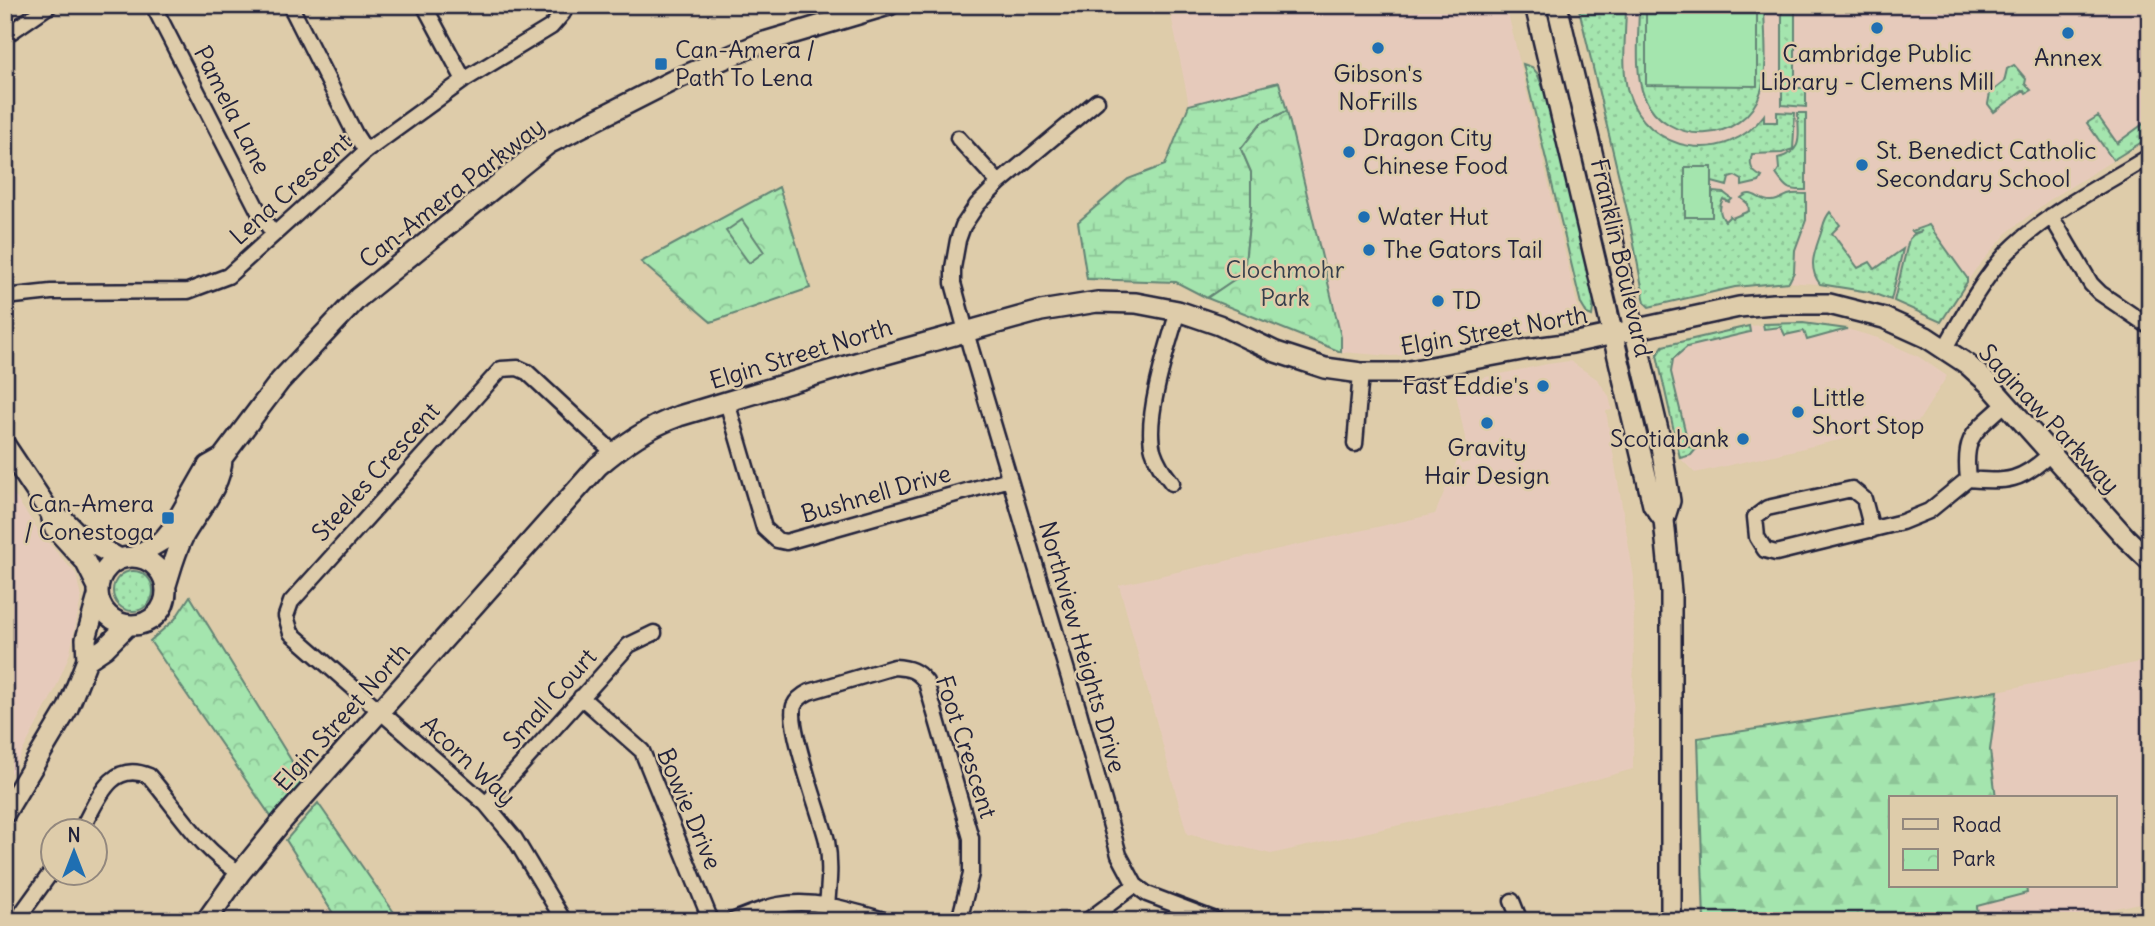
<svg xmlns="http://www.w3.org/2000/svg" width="2155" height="926" font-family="Delius,sans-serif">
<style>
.built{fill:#e6cabb}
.grass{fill:url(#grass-dots);stroke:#638474;stroke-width:2}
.forest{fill:url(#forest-firs);stroke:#638474;stroke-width:2}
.wetland{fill:url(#wetland-marsh);stroke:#638474;stroke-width:2}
.park{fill:url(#park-crowns);stroke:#638474;stroke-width:2}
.garden{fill:#a4e5ae;stroke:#638474;stroke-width:2}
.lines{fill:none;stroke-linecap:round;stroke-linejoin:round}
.street-casing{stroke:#22223b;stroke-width:19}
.secondary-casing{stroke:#22223b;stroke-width:24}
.street{stroke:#deccaa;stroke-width:14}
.secondary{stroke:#deccaa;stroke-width:19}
.poi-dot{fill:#1f6fb2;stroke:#deccaa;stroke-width:2.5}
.labels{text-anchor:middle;stroke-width:5;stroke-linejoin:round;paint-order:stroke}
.poi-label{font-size:24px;fill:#22223b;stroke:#deccaa;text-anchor:start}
.street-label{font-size:24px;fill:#22223b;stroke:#deccaa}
.park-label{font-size:24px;fill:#363f4c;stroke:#deccaa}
</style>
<defs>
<pattern id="grass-dots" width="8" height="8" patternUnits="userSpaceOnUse" patternTransform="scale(1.75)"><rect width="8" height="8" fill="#a4e5ae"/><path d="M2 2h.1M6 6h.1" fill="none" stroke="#8dc497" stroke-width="1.8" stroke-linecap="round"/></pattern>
<pattern id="forest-firs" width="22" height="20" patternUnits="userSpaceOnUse" patternTransform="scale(1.75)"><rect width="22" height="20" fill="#a4e5ae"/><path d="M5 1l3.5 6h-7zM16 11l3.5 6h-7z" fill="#8dc497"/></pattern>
<pattern id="wetland-marsh" width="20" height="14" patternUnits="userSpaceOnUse" patternTransform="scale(1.75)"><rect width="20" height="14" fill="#a4e5ae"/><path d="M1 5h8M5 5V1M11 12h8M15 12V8" fill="none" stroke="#8dc497"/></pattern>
<pattern id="park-crowns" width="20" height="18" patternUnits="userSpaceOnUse" patternTransform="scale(1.75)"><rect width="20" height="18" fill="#a4e5ae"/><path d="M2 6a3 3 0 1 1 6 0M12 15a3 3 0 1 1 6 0" fill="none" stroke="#8dc497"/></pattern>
</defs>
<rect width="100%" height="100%" fill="#deccaa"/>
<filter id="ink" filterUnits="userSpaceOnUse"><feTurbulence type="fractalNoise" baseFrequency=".0143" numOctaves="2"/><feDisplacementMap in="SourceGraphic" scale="14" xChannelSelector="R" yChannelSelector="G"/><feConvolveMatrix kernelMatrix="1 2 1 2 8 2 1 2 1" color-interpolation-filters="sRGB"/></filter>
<g filter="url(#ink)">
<path class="built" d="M 1169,5 L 1506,5 L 1581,320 L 1418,354 L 1392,356 L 1341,352 L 1341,337 L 1279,82 L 1189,105 Z
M 1581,5 L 2150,5 L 2150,137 L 2048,201 L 2009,231 L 1975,270 L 1941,322 L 1912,308 L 1870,292 L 1821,284 L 1783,282 L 1735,287 L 1649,307 L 1645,303 L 1629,213 Z
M 1803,323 L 1847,329 L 1878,338 L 1919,357 L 1947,376 L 1918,422 L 1695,473 L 1680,458 L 1657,355 L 1659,350 L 1663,346 L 1749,326 Z
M 1570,361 L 1597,379 L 1609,396 L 1612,410 L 1606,411 L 1634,577 L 1633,769 L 1569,787 L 1271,854 L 1187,834 L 1119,585 L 1435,514 L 1459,456 L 1461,464 L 1470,462 L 1454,384 L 1547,364 Z
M 5,482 L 43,537 L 76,574 L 81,598 L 70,653 L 54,692 L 11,773 L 5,770 Z
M 2150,660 L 2150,901 L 2053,921 L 1978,921 L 1976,906 L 2027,893 L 2026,886 L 2115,886 L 2115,798 L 1996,798 L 1990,750 L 1998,691 Z"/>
<path class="grass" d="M 1578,5 L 1626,5 C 1626,31 1621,68 1628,92 C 1647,153 1726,167 1764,115 L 1764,122 L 1777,122 L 1777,112 L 1795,113 L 1793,149 L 1782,153 L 1752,154 C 1749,165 1751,172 1762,177 L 1759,182 L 1742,186 L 1742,180 L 1735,176 L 1729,178 L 1727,186 L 1712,182 L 1712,167 L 1685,168 L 1685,217 L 1713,192 L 1724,193 L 1732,199 L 1729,202 L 1723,199 C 1719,206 1719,214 1725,221 L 1730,216 L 1732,218 L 1749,211 L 1748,204 L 1741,198 C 1753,187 1758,202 1772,201 C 1778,201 1783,197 1788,195 C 1794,193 1800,194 1806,194 L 1806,220 L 1795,250 L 1794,272 L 1789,282 L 1735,287 L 1649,307 L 1645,303 L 1630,223 Z
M 1639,5 L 1764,5 C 1764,30 1769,68 1761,91 C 1744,145 1666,148 1644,96 C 1634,72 1639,32 1639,5 Z
M 1782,5 L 1795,5 L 1795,88 L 1806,88 L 1806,107 L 1782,105 Z
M 1523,64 L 1532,67 L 1537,73 L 1552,111 L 1594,301 L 1592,316 L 1587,314 L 1581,304 Z
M 2014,65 L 2026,79 L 2025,84 L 2031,90 L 2026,93 L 2024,90 L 1994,112 L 1988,104 L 1990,93 L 2004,82 L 2007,69 Z
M 1798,113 L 1806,113 L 1806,190 C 1787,191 1785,187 1776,174 L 1779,169 L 1778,158 C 1805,151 1798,135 1798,113 Z
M 2098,116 L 2117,143 L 2150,119 L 2150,137 L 2113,160 L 2087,123 Z
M 1830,212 L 1840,225 L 1832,233 L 1858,268 L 1870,262 L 1875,269 L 1903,249 L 1891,300 L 1869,292 L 1820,284 C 1807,267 1815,251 1821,233 C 1824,224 1824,219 1830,212 Z
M 1929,225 L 1967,278 L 1967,282 L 1941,322 L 1894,301 L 1909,239 L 1914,234 L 1922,231 L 1914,233 L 1912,231 Z
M 1803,323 L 1847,329 L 1807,340 L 1804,331 L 1785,335 L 1781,327 L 1764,329 L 1763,324 Z
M 1749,326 L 1750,332 L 1687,347 L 1673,359 L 1671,372 L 1689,447 L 1697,448 L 1691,455 L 1680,458 L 1657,355 L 1663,346 Z
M113 591a20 20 0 1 1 40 0a20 20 0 1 1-40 0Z"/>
<path class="forest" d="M 1998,691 L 1990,750 L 1996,798 L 1891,798 L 1891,886 L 2026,886 L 2027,893 L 1977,906 L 1978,921 L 1704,921 L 1698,738 Z"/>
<path class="wetland" d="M 1279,82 L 1287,111 L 1261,123 L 1241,149 L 1251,172 L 1251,206 L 1244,273 L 1207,298 L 1176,282 L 1087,279 L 1078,222 L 1128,179 L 1165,165 L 1189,105 Z"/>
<path class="park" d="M 1287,111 L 1341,337 L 1341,352 L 1207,298 L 1244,273 L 1251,206 L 1251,172 L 1241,149 L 1261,123 Z
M 779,187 L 810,288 L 711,322 L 641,262 Z
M 190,596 L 304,781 L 272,818 L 150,641 L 175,619 Z
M 318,803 L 400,921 L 338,921 L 286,840 Z"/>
<path class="garden" d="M 1646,5 L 1757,5 L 1757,86 L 1646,85 Z
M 1685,167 L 1712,167 L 1712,217 L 1685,217 Z
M 742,220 L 764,252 L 749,263 L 726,231 Z"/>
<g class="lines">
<defs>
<path id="street" d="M 153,5 L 261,216 L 273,233
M 290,5 L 355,134 L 366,151
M 424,5 L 464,80
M 5,36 L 50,5
M 1097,101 L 999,183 L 977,205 L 963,226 L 958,240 L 953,268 L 953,283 L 970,346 L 1078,708 L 1119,855 L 1135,885 L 1147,894 L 1218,921
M 958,138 L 999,183
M 2051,216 L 2091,284 L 2100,293 L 2150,327
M 5,297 L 51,292 L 188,291 L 228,276 L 366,151 L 464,80 L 551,27 L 563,13 L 561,5
M 1945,348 C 1963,316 1982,280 2007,253 C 2047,212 2102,186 2150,156
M 727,402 L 764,528 L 777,540 L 786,542 L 1009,479
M 1355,444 L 1361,373
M 1968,479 C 1963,434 1975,432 2006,403
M 1172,483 C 1163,472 1157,463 1153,450 C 1144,417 1168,345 1178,311
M 1872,530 L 1864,499 L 1852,489 L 1767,508 L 1755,517 L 1757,537 L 1765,550 L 1776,553 L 1902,522 L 1929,511 L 1968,479 C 2007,483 2022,481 2050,454
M 581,697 L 642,751 L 711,921
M 486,804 L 629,645 L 654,633
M 80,832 C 97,803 109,759 149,776 C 179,811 200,849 240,873
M 1512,901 L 1520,921
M 827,906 C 829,884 831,863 827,841 C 821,815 787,726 794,706 C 797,699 803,695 809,692 L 894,667 C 909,668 917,670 926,682 L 971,838 L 971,874 L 959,921
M 16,921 L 52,871
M 564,921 L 515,839 L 486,804 L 291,633 L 286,616 L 291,602 L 501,369 L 518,368 L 527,372 L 614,453
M 732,921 C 747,915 763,908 779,905 C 815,898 852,911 887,921
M 1087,921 L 1135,885"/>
<path id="secondary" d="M 1535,5 L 1653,505 L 1664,520 L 1671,592 L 1671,921
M 1557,5 L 1659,434 L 1670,501 L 1664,520
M 5,445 L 51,514 L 54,527 L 85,561 L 98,587
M 65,521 L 82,538 L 120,559
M98 591a34 34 0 1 1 68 0a34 34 0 1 1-68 0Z
M 134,557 L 163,540 L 172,529 L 208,466 L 222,458 L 280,381 L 358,298 L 548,144 L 672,81 L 761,43 L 889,5
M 166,585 C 171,569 175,553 183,537 C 196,513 222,486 222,458
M 87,660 L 105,648 L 128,625
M 5,813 L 68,708 L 87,660 L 86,639 L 98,596
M 206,921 L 240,873 L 283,820 L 598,466 C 623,445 648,427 679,416 L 879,356 L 1041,311 L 1097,302 L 1136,303 L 1178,311 L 1219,325 L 1276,352 L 1325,368 L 1361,373 L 1399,373 L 1527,349 L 1572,343 L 1739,307 L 1773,304 L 1829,304 L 1884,318 L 1926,337 L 1967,364 L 1988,383 L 2126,538 L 2150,561"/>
</defs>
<use href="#street" class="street-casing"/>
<use href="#secondary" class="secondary-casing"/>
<use href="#street" class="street"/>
<use href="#secondary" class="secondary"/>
</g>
</g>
<g class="poi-dot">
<circle cx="1877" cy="28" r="7"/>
<circle cx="2068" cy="33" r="7"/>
<circle cx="1378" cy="48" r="7"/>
<rect x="654" y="57" width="14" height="14" rx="3.5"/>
<circle cx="1349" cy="152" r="7"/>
<circle cx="1862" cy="165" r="7"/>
<circle cx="1364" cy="217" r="7"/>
<circle cx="1369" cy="250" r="7"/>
<circle cx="1438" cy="301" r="7"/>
<circle cx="1543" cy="386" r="7"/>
<circle cx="1798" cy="412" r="7"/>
<circle cx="1487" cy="423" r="7"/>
<circle cx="1743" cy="439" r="7"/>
<rect x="161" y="511" width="14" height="14" rx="3.5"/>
</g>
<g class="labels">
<g class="poi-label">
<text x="675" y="58">Can-Amera /<tspan x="675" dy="28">Path To Lena</tspan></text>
<text x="1877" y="62" text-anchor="middle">Cambridge Public<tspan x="1877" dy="28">Library - Clemens Mill</tspan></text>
<text x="2068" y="66" text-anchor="middle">Annex</text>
<text x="1378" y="82" text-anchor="middle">Gibson's<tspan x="1378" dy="28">NoFrills</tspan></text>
<text x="1363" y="146">Dragon City<tspan x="1363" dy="28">Chinese Food</tspan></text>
<text x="1876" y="159">St. Benedict Catholic<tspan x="1876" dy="28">Secondary School</tspan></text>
<text x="1378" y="225">Water Hut</text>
<text x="1383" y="258">The Gators Tail</text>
<text x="1452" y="309">TD</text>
<text x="1529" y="394" text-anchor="end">Fast Eddie's</text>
<text x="1812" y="406">Little<tspan x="1812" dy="28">Short Stop</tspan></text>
<text x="1729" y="447" text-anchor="end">Scotiabank</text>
<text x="1487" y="456" text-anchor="middle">Gravity<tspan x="1487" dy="28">Hair Design</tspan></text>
<text x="154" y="512" text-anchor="end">Can-Amera<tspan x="154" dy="28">/ Conestoga</tspan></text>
</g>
<g class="street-label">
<text transform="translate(232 110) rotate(63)" y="8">Pamela Lane</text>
<text transform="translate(291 189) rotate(-42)" y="8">Lena Crescent</text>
<text transform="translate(452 193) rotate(-38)" y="8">Can-Amera Parkway</text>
<text transform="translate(1621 258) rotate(77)" y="8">Franklin Boulevard</text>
<text transform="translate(1494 331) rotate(-10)" y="8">Elgin Street North</text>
<text transform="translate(801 354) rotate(-17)" y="8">Elgin Street North</text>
<text transform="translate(2049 419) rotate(47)" y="8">Saginaw Parkway</text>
<text transform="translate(376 472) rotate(-48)" y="8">Steeles Crescent</text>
<text transform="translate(876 494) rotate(-16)" y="8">Bushnell Drive</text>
<text transform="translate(1082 647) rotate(74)" y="8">Northview Heights Drive</text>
<text transform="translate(550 699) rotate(-48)" y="8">Small Court</text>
<text transform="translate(342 717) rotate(-48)" y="8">Elgin Street North</text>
<text transform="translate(966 747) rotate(72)" y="8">Foot Crescent</text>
<text transform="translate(468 761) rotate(43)" y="8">Acorn Way</text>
<text transform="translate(689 809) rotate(67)" y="8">Bowie Drive</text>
</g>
<g class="park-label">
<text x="1285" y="278">Clochmohr<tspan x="1285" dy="28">Park</tspan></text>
</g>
</g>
<rect width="2155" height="926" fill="none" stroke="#deccaa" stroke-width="28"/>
<rect x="14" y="14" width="2127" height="898" fill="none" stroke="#22223b" stroke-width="2.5" filter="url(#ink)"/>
<rect x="1889" y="796" width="228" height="91" fill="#deccaa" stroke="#93887e" stroke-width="2"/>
<rect x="1903" y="819" width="35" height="10" fill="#deccaa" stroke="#93887e" stroke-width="2"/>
<text x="1952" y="832" font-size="21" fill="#22223b">Road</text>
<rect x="1903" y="849" width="35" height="21" fill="url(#park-crowns)" stroke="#93887e" stroke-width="2"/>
<text x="1952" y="866" font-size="21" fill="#22223b">Park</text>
<g transform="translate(74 852)"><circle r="33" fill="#deccaa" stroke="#93887e" stroke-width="2"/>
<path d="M0-5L12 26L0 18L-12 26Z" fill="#1f6fb2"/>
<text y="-10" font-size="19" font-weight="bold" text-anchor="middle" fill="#22223b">N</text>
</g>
</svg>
